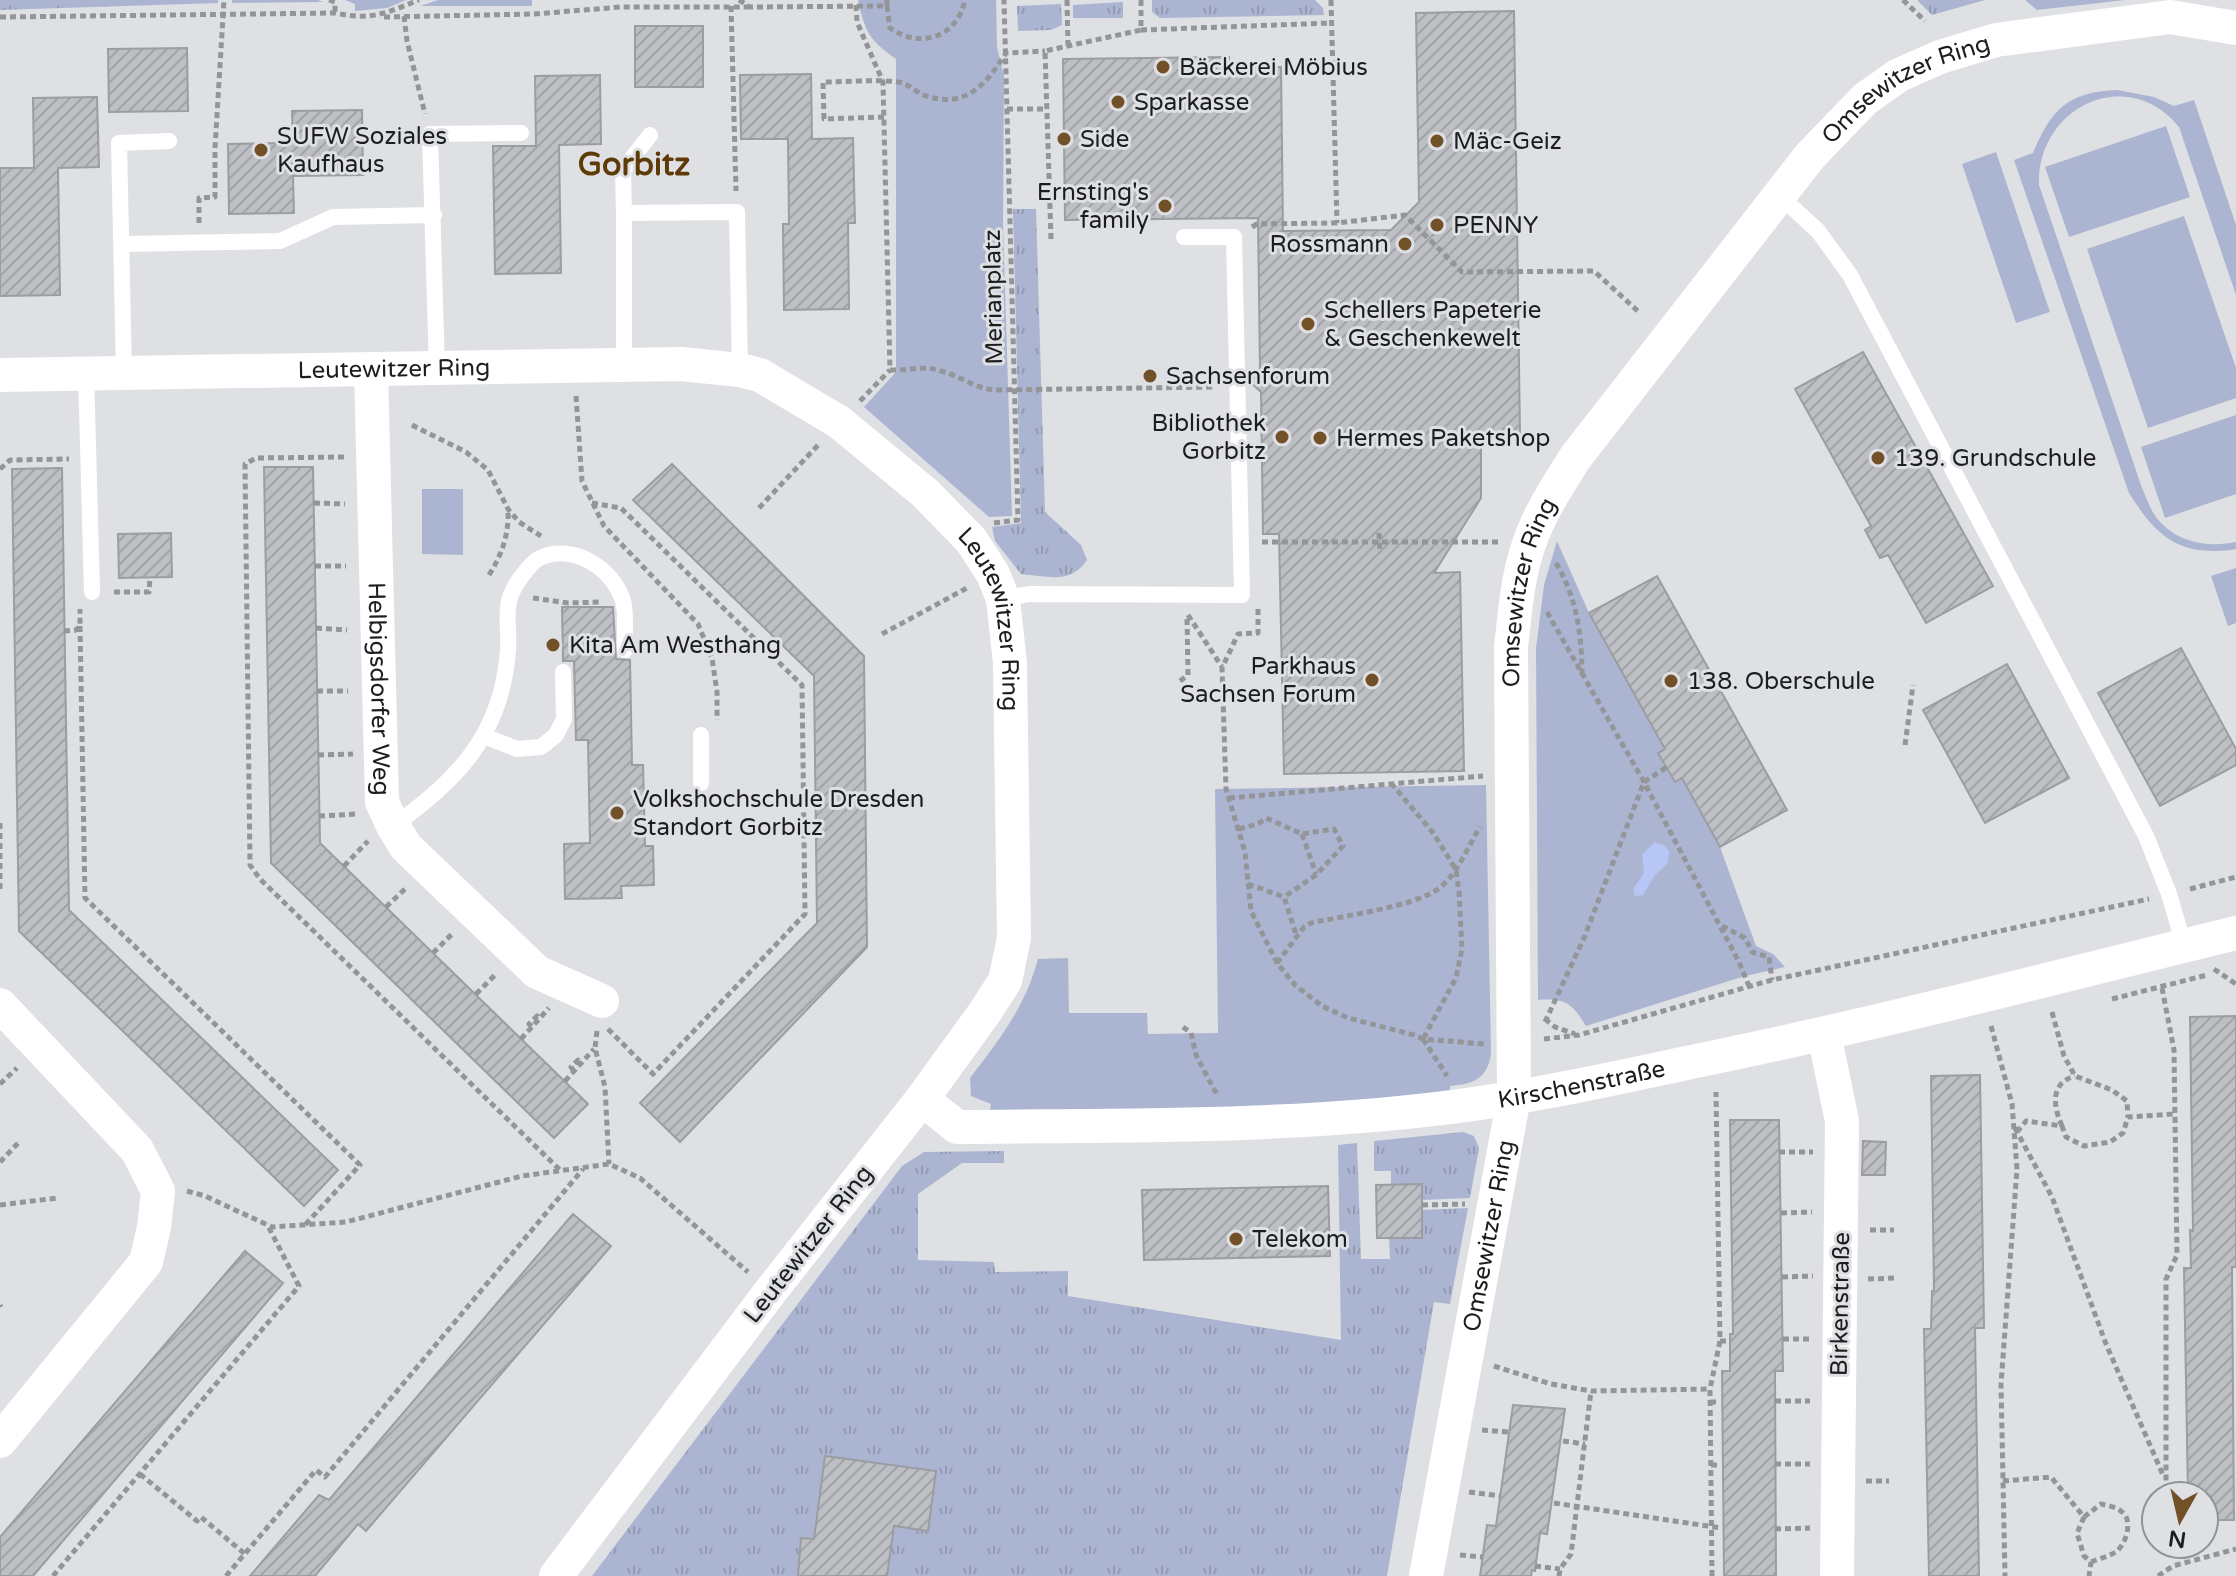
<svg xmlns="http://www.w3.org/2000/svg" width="2236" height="1576" font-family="'Varela Round',sans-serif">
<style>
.grass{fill:url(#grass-tufts)}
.green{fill:#abb5d1}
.water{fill:#b7c6f4}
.building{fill:url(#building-hatch);stroke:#9b9da2;stroke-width:2}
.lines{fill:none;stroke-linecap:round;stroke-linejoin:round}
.path{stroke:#939598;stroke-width:5;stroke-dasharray:6 4;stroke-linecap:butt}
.lane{stroke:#fff;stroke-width:16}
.street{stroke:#fff;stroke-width:34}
.poi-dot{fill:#725028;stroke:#dee0e4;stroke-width:3}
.labels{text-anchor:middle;stroke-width:6;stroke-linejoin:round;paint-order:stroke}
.poi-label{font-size:24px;fill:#1c1d1f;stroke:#dee0e4;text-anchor:start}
.street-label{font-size:24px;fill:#1c1d1f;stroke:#dee0e4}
.district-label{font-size:32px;font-weight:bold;fill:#5e3a06;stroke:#dee0e4}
</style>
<defs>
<pattern id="grass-tufts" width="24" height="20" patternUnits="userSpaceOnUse" patternTransform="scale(2)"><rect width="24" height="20" fill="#abb5d1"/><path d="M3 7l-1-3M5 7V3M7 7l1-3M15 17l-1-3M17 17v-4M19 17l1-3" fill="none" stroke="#939bb3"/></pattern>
<pattern id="building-hatch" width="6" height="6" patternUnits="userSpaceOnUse" patternTransform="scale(2)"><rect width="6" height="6" fill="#bdbfc4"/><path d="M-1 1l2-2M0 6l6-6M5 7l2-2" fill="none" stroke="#a2a4a8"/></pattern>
</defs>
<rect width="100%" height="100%" fill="#dee0e4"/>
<path class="grass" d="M 0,0 L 218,0 L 218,3 L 0,10 Z
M 232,0 L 318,0 L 323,2 L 232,3 Z
M 345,0 L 406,0 L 387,8 L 355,11 L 355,4 Z
M 438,0 L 532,0 L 532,6 L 420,6 Z
M 1152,0 L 1315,0 L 1323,8 L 1324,15 L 1160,18 L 1152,12 Z
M 1917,0 L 1985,0 L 1932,15 Z
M 2025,0 L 2125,0 L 2037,10 Z
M 1123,2 L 1123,18 L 1073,18 L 1073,5 Z
M 1061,4 L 1062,25 L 1051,30 L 1018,31 L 1017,6 Z
M 1013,209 L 1036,209 L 1045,512 L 1081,545 L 1087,560 C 1070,585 1048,576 1021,574 L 995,541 L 992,527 L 1021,523 Z
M 1463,1132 L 1474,1136 L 1479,1148 L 1470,1198 L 1422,1200 L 1422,1185 L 1391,1185 L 1391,1171 L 1374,1171 L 1374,1141 Z
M 1357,1143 L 1361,1259 L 1390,1259 L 1389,1238 L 1422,1238 L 1422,1210 L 1468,1208 L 1450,1304 L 1434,1302 L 1387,1576 L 592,1576 L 902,1166 L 924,1152 L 1004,1151 L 1004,1163 L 962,1163 L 918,1194 L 918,1260 L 994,1262 L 995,1272 L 1068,1271 L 1068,1296 L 1341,1340 L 1338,1145 Z"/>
<path class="green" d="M 858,0 L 996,0 L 997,47 L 1004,76 L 1003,223 L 1012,516 L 989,517 L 864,407 L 896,372 L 896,59 C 869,40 865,32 858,0 Z
M 2117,90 L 2154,97 L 2174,106 L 2194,100 L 2236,225 L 2236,295 L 2179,127 C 2128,64 2037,106 2039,185 L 2142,488 C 2146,497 2150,509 2156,517 C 2175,542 2206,548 2236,542 L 2236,549 L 2231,550 C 2178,556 2156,536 2129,493 L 2014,160 L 2033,153 C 2051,110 2067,92 2117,90 Z
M 2166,126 L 2190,197 L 2069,237 L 2045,167 Z
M 1996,152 L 2050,312 L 2016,323 L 1962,164 Z
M 2184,216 L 2236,368 L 2236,398 L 2148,428 L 2087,249 Z
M 2236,415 L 2236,494 L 2165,518 L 2141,447 Z
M 422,489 L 463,489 L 463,555 L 422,554 Z
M 1557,541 L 1589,613 L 1665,749 L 1659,754 L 1674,781 L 1682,778 L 1720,847 L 1756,946 L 1773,954 L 1785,967 L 1745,976 L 1586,1026 C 1572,1003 1565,998 1538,1000 L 1536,648 L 1544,585 Z
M 2236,568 L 2236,623 L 2228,626 L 2211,576 Z
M 1486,785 L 1491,1053 C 1488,1079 1473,1084 1450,1086 L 1450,1096 L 1331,1107 L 989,1114 L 991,1104 L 971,1096 L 970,1078 C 1000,1039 1025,1007 1038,959 L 1068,958 L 1069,1013 L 1147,1013 L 1148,1034 L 1218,1033 L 1215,789 Z"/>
<path class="water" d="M 1655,842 L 1664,845 L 1669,851 L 1668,863 L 1655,875 L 1643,895 L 1635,896 L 1633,889 L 1644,873 L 1642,854 Z"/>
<path class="building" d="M 1514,11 L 1520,434 L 1481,434 L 1481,498 L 1434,573 L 1460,572 L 1464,771 L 1284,774 L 1279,534 L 1263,534 L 1261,392 L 1249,381 L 1260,370 L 1258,218 L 1065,220 L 1063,59 L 1229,57 L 1229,68 L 1281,67 L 1283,231 L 1391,230 L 1419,202 L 1416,13 Z
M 635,26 L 703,26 L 703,87 L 635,87 Z
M 187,48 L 188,111 L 109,112 L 108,49 Z
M 811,74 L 812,139 L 853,138 L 855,223 L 848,223 L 849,309 L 784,310 L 783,224 L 789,224 L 788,139 L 741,139 L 740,75 Z
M 600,75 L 601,144 L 559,145 L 561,273 L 495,274 L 493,146 L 536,146 L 535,76 Z
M 97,97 L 99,167 L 58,168 L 60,295 L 0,296 L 0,168 L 34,168 L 33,98 Z
M 362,110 L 363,175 L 293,176 L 294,213 L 229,214 L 228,144 L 293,143 L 292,111 Z
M 1863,352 L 1993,586 L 1926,623 L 1888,555 L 1880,558 L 1865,530 L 1871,526 L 1795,389 Z
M 672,464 L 864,656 L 867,947 L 680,1142 L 640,1103 L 817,923 L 814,676 L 633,500 Z
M 264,467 L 313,467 L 320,843 L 588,1104 L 554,1138 L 271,863 Z
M 62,468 L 69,910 L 338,1170 L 304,1206 L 19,931 L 12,469 Z
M 171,533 L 172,577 L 119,578 L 118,534 Z
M 1657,576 L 1787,810 L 1720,847 L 1682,778 L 1675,782 L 1658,753 L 1665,749 L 1589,613 Z
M 562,607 L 613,607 L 616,659 L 630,660 L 632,765 L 643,765 L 645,846 L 653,846 L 654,885 L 621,886 L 622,898 L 565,899 L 564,844 L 590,843 L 588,740 L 576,740 L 574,661 L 563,661 Z
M 2181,648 L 2236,749 L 2236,765 L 2160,806 L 2098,693 Z
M 2007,664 L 2069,778 L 1985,823 L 1923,710 Z
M 2236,1016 L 2236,1267 L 2232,1267 L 2234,1520 L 2204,1520 L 2204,1496 L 2188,1494 L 2184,1268 L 2191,1268 L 2190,1230 L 2193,1231 L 2190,1017 Z
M 1980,1075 L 1984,1328 L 1975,1328 L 1979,1576 L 1929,1576 L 1924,1329 L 1931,1329 L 1932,1291 L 1934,1291 L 1931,1076 Z
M 1730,1120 L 1779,1120 L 1783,1371 L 1775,1371 L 1776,1576 L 1724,1576 L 1722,1371 L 1730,1371 L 1730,1334 L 1733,1334 Z
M 1863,1141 L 1886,1142 L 1885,1175 L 1862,1175 Z
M 1422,1184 L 1422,1238 L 1377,1238 L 1376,1185 Z
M 1328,1186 L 1330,1256 L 1144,1260 L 1142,1190 Z
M 573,1214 L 611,1246 L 366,1531 L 358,1524 L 315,1576 L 250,1576 L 319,1495 L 329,1500 Z
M 245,1251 L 283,1283 L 33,1576 L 0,1576 L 0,1537 Z
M 1513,1405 L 1565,1409 L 1547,1534 L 1540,1533 L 1535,1571 L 1532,1570 L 1531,1576 L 1480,1576 L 1487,1525 L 1496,1526 Z
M 825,1456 L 936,1471 L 928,1531 L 894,1526 L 887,1576 L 798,1576 L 801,1538 L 814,1539 Z"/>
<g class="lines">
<path class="path" d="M 329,0 L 335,2 L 335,13
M 739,0 L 750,7 L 887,6 L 887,0
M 1067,0 L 1068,46
M 1141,0 L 1141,30 L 1331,23
M 1331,0 L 1337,223
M 1903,0 L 1925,21
M 856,5 L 857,22 L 883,82 L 890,370
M 731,6 L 736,191
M 887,6 L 890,28 C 920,49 957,38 965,0
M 404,16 L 407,41 L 425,114
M 0,17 L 335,13 C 371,21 386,13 419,0
M 384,17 L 534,14 L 621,7 L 750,7
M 1007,109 L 1046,109
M 884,117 L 824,119 L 823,82 C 847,82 874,79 898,82 C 909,83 916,93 926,96 C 967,109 987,83 1006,53 L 1045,51
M 199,223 L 199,198 L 215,197 L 215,148 L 224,0
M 1252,227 L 1257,224 L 1337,223 L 1405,215 L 1462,272 L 1594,271 L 1640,313
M 1051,239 L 1045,51 L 1141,30
M 890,370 C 907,371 924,365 941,371 C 960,376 976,389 996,390 L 1216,387
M 576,396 L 582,481 L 604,526 L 698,624 L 712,658 L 717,692 L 717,720
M 860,401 L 890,370
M 412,425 L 466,452 L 488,470 L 508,509 L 519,522 L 541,536
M 344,457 L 256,458 L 245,464 L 250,865 L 260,879 L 561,1171
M 0,469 L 10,460 L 69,459
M 314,503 L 345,504
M 592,503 L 621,508 L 802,685 L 805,914 L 653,1074 L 608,1029
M 759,508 L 820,443
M 994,523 L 1018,520 L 1004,0
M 1379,533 L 1380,553
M 1262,542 L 1500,542
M 1556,563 C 1577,598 1582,636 1582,676
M 315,566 L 346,566
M 489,575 C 502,554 509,535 508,510
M 114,592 L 149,592 L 150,577
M 533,598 L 568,603 L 602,602
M 1258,609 L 1258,633 L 1238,634 L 1222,668 L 1226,789 L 1245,852 L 1251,911 L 1277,963 L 1295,985 L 1322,1006 L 1348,1018 L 1414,1035 L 1423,1039 L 1484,1044
M 1547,612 L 1644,782 L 1739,962 L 1749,986
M 1188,615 L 1222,667
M 80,626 L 85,898 L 360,1165 L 305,1225
M 316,628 L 347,630
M 64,631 L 76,630 L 80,626 L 80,609
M 882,634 L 967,588
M 1180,681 L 1188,675 L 1187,616
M 317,691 L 348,691
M 1905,745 L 1913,685
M 318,755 L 353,754
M 1391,783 L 1434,834 L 1456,870 L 1459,892 L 1462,949 L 1456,978 L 1423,1039
M 1229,798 L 1483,776
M 319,816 L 357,814
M 0,823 L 0,890
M 1239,829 L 1258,824 L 1266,818 L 1302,834 L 1334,829 L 1343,846 L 1316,875 L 1284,897
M 1302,834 L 1316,874
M 344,866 L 368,841
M 1248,884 L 1284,897 L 1297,937
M 2190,889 L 2236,877
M 386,907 L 406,888
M 1722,926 L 1745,938 L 1752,952 L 1769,957 L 1772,980
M 433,953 L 453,933
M 1277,963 L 1304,927 L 1311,923 C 1342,916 1413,907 1438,889 C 1458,874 1467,848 1480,827
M 2214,969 L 2236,984
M 2162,988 L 2174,1050 L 2177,1255 L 2166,1279 L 2166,1496
M 476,994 L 496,974
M 2112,999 L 2207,975
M 2052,1012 L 2064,1056 L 2075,1076 L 2112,1090 L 2127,1101 L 2128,1117
M 1545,1019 L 1555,1027 L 1575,1034
M 1545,1022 L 1584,938 L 1644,782 L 1667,767
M 532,1026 L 529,1024 L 537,1016 L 539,1019
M 1991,1026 L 2012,1104 L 2017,1169 L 2001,1384 L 2005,1576
M 1183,1027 L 1191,1033 L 1196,1055 L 1217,1095
M 597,1031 L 595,1048 L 605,1087 L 609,1164
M 521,1039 L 549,1008
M 1423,1039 L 1447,1076
M 1544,1039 L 1579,1035 L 1772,980 L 2149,899
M 574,1071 L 571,1067 L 578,1060 L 582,1063
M 565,1081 L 594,1049
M 0,1084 L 17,1068
M 2062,1126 C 2053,1106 2050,1083 2075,1076
M 2015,1128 L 2052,1197 L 2106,1344 L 2163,1475
M 2017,1132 L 2026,1121 L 2062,1126 L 2066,1137 L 2084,1146 L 2110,1142 L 2123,1133 L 2128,1117 L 2174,1114
M 1779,1152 L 1813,1152
M 0,1162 L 20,1141
M 187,1191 L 205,1196 L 272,1227 L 346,1222 L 522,1176 L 609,1164 L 640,1178 L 748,1272
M 0,1205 L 57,1198
M 1422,1205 L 1465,1204
M 1781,1213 L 1812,1212
M 1870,1230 L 1894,1230
M 1782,1277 L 1813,1276
M 1868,1279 L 1895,1278
M 0,1305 L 1,1307
M 1783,1339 L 1810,1339
M 1720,1341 L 1730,1341
M 1494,1366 L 1551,1384 L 1591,1391 L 1710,1389
M 1775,1401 L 1810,1401
M 1710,1402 L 1719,1402
M 1482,1430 L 1509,1432
M 1563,1441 L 1585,1444
M 1775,1464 L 1810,1464
M 1711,1465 L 1721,1465
M 140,1474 L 197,1521 L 201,1517 L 245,1554
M 1866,1481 L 1889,1481
M 2003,1481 L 2051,1477 L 2084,1517 L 2077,1533 L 2084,1556 L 2091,1562 L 2089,1576
M 1469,1492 L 1500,1496
M 1554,1503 L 1721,1528
M 2084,1517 L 2101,1504 C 2109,1506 2119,1507 2125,1515 C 2132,1525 2125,1545 2116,1552 C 2109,1556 2099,1559 2091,1562
M 1775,1529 L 1810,1528
M 2179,1544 L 2188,1562
M 1460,1555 L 1483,1557
M 1535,1566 L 1560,1569
M 53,1576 L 299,1286 L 267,1224
M 226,1576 L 316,1470 L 325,1477 L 583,1169
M 1559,1576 L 1560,1569 L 1571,1554 L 1591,1391
M 1712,1576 L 1710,1389 L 1720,1341 L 1716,1092
M 2158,1576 L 2173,1566 L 2236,1549"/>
<path class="lane" d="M 1779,195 L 1818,231 L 1850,275 L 2146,836 L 2169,894 L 2184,945
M 624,213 L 623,170 L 650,135
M 123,244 L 280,241 L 333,217 L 434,215
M 624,366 L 624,213 L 737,212 L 740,370
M 437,369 L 430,134 L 521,133
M 86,373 L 92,592
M 124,373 L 119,143 L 169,141
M 1003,599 L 1029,594 L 1242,595 L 1234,237 L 1184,237
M 701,735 L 701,783
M 484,736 L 517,749 L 541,747 L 556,735 L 564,719 L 563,672
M 393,826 C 458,780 502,734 508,650 C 510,622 501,605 519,580 C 524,573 533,561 540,558 C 573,543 613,568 623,601 C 627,615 624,635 625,650"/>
<g class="street">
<path id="s1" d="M 371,371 L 382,802 L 393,826 L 406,847 L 537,972 L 602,1001"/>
<path id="s2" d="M 0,375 L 681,364 L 740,370 L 760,375 L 839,422 L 925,493 L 971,540 L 993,574 L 1003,599 L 1010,663 L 1014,938 L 1005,981 L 985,1012 L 922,1099 L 770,1292 L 556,1576"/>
<path d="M 0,1005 L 137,1150 L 158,1191 L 154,1227 L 146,1262 L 0,1441"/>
<path d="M 1824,1034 L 1842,1121 L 1837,1576"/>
<path id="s3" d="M 922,1099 L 957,1127 C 1124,1125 1293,1128 1459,1106 C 1539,1095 1617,1078 1696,1061 C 1877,1024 2056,977 2236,933"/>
<path id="s4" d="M 1426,1576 L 1514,1097 L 1511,647 C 1515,614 1517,579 1528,547 C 1538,515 1557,487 1575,458 L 1810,156 L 1865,99 L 1899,75 L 1940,57 L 1996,40 L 2170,17 L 2236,28"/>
</g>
</g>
<g class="poi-dot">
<circle cx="1163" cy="67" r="8"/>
<circle cx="1118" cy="102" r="8"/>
<circle cx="1064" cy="139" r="8"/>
<circle cx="1437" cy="141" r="8"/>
<circle cx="261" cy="150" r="8"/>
<circle cx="1165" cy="206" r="8"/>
<circle cx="1437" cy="225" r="8"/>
<circle cx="1405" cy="244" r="8"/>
<circle cx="1308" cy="324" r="8"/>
<circle cx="1150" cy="376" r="8"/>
<circle cx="1282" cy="437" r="8"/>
<circle cx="1320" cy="438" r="8"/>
<circle cx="1878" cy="458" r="8"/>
<circle cx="553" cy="645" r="8"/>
<circle cx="1372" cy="680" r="8"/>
<circle cx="1671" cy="681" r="8"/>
<circle cx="617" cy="813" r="8"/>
<circle cx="1236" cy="1239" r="8"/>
</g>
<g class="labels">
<g class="poi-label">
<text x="1179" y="75">Bäckerei Möbius</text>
<text x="1134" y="110">Sparkasse</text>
<text x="277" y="144">SUFW Soziales<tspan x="277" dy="28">Kaufhaus</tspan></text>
<text x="1080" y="147">Side</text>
<text x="1453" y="149">Mäc-Geiz</text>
<text x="1149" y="200" text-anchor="end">Ernsting's<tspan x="1149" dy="28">family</tspan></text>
<text x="1453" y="233">PENNY</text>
<text x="1389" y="252" text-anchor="end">Rossmann</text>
<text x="1324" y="318">Schellers Papeterie<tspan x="1324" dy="28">&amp; Geschenkewelt</tspan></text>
<text x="1166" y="384">Sachsenforum</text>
<text x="1266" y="431" text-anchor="end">Bibliothek<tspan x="1266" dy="28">Gorbitz</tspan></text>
<text x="1336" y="446">Hermes Paketshop</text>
<text x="1894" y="466">139. Grundschule</text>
<text x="569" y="653">Kita Am Westhang</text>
<text x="1356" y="674" text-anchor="end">Parkhaus<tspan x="1356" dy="28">Sachsen Forum</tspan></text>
<text x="1687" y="689">138. Oberschule</text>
<text x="633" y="807">Volkshochschule Dresden<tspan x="633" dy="28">Standort Gorbitz</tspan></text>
<text x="1252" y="1247">Telekom</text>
</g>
<g class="street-label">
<text dy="8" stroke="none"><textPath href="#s4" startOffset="1642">Omsewitzer Ring</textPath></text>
<text transform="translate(993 297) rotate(-91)" y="8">Merianplatz</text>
<text dy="8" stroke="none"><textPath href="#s2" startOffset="394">Leutewitzer Ring</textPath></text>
<text dy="8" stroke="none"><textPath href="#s4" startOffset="994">Omsewitzer Ring</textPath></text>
<text dy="8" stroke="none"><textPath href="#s2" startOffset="1114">Leutewitzer Ring</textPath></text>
<text dy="8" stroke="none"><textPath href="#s1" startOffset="318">Helbigsdorfer Weg</textPath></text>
<text dy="8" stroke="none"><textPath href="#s3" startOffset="672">Kirschenstraße</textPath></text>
<text dy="8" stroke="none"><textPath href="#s4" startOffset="346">Omsewitzer Ring</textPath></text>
<text transform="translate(808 1244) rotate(-52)" y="8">Leutewitzer Ring</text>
<text transform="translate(1840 1304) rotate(-89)" y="8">Birkenstraße</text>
</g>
<g class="district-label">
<text x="634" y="175">Gorbitz</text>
</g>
</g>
<g transform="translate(2180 1520) rotate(188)"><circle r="38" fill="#dee0e4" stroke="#909295" stroke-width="2"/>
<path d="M0-6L14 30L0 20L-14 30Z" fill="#725028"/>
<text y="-12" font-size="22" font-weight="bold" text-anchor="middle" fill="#1c1d1f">N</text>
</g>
</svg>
